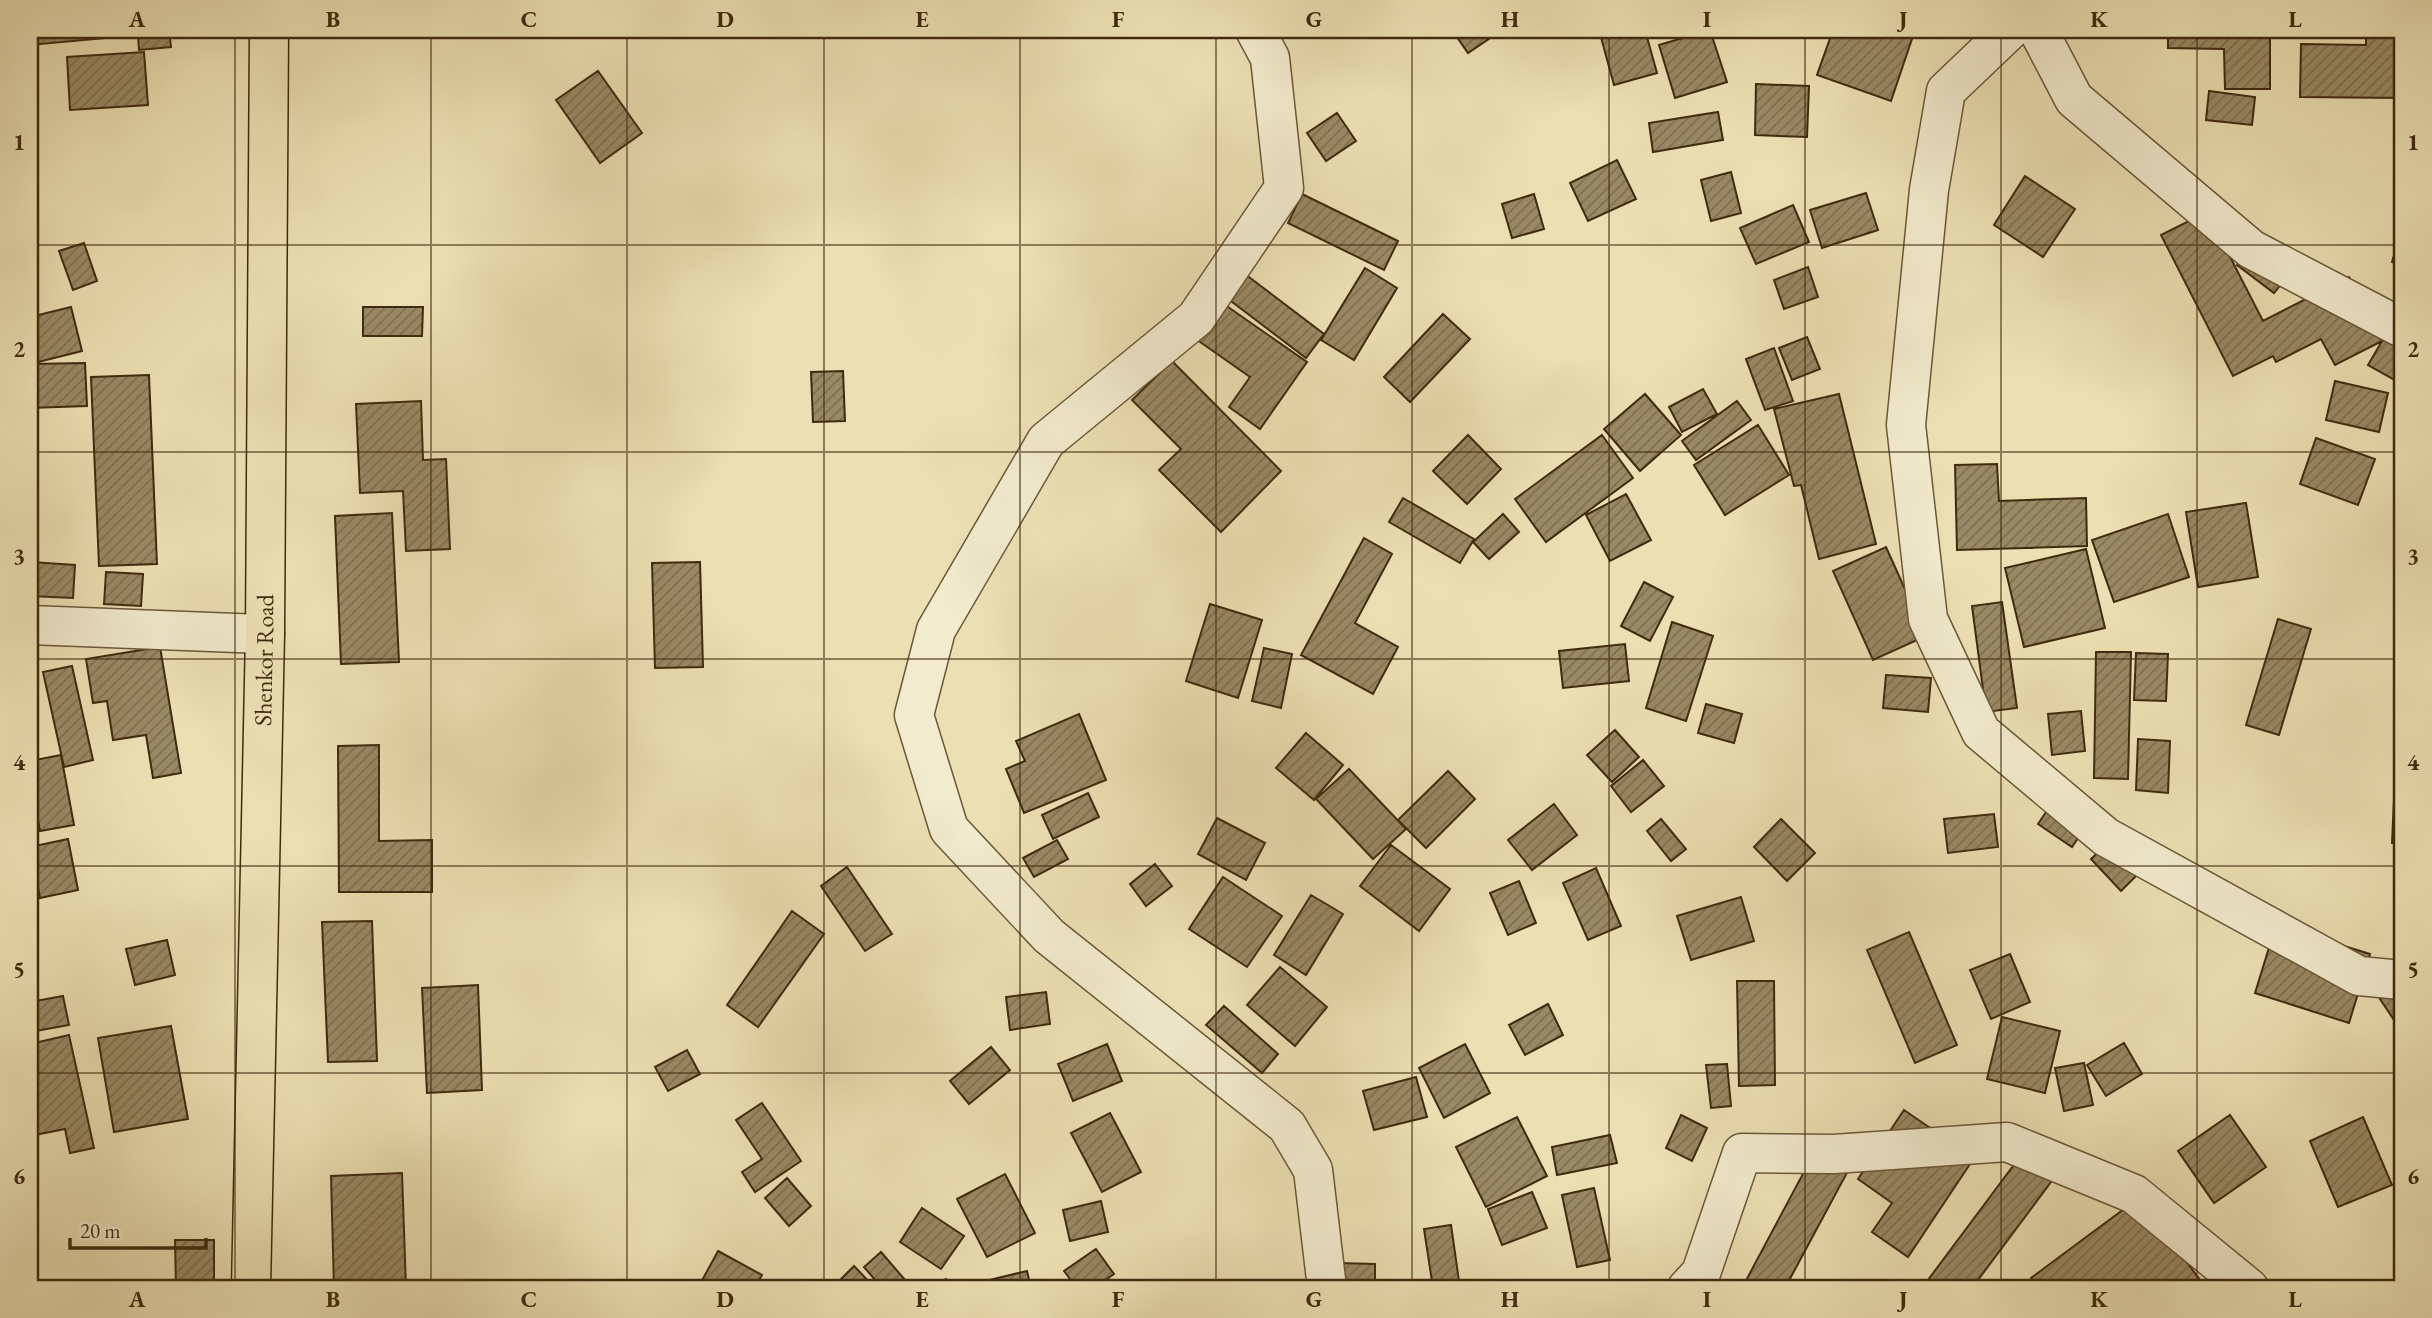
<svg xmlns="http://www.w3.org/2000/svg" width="2432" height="1318" font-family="'EB Garamond',serif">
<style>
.building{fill:url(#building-hatch);stroke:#402a0e;stroke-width:2}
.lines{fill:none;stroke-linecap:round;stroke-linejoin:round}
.minor-casing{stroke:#6b5838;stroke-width:41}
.major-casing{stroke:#402a0e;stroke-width:41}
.minor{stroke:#f2ebce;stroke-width:38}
.major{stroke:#ebe0b4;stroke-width:38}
.grid{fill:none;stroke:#402a0e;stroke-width:2;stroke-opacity:0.55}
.labels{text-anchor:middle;stroke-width:7;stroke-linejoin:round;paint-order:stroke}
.street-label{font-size:24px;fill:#402a0e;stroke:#f2ebce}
.neatline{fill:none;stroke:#402a0e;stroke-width:2.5}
.grid-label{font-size:23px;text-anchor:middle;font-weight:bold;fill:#402a0e}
</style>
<defs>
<pattern id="building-hatch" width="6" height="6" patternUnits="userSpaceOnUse" patternTransform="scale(1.75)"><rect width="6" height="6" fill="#998964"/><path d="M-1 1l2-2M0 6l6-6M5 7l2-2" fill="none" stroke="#7e7051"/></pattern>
</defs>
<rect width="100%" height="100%" fill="#ebe0b4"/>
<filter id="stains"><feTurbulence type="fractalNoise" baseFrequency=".00286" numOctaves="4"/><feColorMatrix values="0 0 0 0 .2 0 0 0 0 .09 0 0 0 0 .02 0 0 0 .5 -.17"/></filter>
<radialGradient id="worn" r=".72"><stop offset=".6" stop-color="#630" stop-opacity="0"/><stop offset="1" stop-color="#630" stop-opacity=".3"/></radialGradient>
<path class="building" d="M 30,30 L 169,30 L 171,47 L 139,50 L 138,35 L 30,45 Z
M 1452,30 L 1502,30 L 1468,53 Z
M 1599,30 L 1645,30 L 1657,73 L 1614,85 Z
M 1710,30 L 1727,82 L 1675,98 L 1659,45 Z
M 1833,30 L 1915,30 L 1891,101 L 1817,75 Z
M 2168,30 L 2270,30 L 2270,89 L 2225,89 L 2224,49 L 2168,48 Z
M 2366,30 L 2402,30 L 2402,98 L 2300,97 L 2301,44 L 2366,45 Z
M 144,52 L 148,105 L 70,110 L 67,57 Z
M 598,71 L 642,133 L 600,163 L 556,100 Z
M 1756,84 L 1809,86 L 1807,137 L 1755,135 Z
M 2209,91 L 2255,97 L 2252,125 L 2206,120 Z
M 1718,112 L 1723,140 L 1653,152 L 1649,123 Z
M 1337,113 L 1356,141 L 1326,161 L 1307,133 Z
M 1617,160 L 1636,199 L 1588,221 L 1570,183 Z
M 1731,172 L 1741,213 L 1711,221 L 1701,180 Z
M 2025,176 L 2075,209 L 2043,257 L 1994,225 Z
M 1866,193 L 1878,230 L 1822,248 L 1810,210 Z
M 1302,194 L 1398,241 L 1384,270 L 1288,223 Z
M 1534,194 L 1544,229 L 1512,238 L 1502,204 Z
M 1793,205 L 1809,242 L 1756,264 L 1740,228 Z
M 2207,212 L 2263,321 L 2349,277 L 2382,341 L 2335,365 L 2321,339 L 2276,362 L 2273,356 L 2233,376 L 2161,235 Z
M 2402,228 L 2402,265 L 2392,262 Z
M 84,243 L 97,281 L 73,290 L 59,251 Z
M 2253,244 L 2290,273 L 2274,293 L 2237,265 Z
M 1808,267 L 1818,297 L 1784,309 L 1774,280 Z
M 1365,268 L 1397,288 L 1354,360 L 1321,340 Z
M 1245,274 L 1324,334 L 1306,358 L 1227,298 Z
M 1218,300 L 1307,362 L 1260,429 L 1229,407 L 1250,377 L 1193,337 Z
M 71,307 L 82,351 L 34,363 L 30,347 L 30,317 Z
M 363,307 L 423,307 L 422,336 L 363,336 Z
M 1443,314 L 1470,339 L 1410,402 L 1384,377 Z
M 2392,324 L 2402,330 L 2402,384 L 2368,365 Z
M 1807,337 L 1820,369 L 1792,380 L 1779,348 Z
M 1774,348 L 1793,401 L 1765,410 L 1746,359 Z
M 1172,361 L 1281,471 L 1221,532 L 1159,470 L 1181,449 L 1132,400 Z
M 85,363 L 87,406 L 30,408 L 30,364 Z
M 843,371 L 845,421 L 813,422 L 811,372 Z
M 149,375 L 157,564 L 99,566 L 91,377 Z
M 2335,381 L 2388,393 L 2379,432 L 2326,420 Z
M 1703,389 L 1717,414 L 1682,432 L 1669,407 Z
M 1645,394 L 1681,435 L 1640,471 L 1604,429 Z
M 1839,394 L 1876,544 L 1819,559 L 1801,485 L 1794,486 L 1774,409 Z
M 421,401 L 423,460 L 446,459 L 450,549 L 406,551 L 403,491 L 360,493 L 356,404 Z
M 1737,401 L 1751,420 L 1696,460 L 1682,441 Z
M 1758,425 L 1789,475 L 1725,515 L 1694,465 Z
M 1468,435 L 1501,469 L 1467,504 L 1433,471 Z
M 1602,435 L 1633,478 L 1546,542 L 1515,499 Z
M 2316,438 L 2375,459 L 2358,505 L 2300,484 Z
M 1997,464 L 1999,501 L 2086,498 L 2087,546 L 1957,550 L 1955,465 Z
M 1626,494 L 1651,540 L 1610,561 L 1586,515 Z
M 1403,498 L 1474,539 L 1460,563 L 1389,522 Z
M 2246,503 L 2258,577 L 2198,587 L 2186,512 Z
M 392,513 L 399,662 L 341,664 L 335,516 Z
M 1503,514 L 1519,532 L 1489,559 L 1473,542 Z
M 2168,514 L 2189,577 L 2114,602 L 2092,540 Z
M 1364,538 L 1392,554 L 1355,623 L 1398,647 L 1373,694 L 1301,655 Z
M 1886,547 L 1926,636 L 1873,660 L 1833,571 Z
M 2086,549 L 2105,628 L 2024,647 L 2005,568 Z
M 31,562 L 75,565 L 73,598 L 30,596 Z
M 700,562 L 703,667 L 655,668 L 652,563 Z
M 106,572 L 143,574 L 141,606 L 104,604 Z
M 1644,582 L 1673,597 L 1650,641 L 1621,626 Z
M 2002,602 L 2017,708 L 1986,712 L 1972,606 Z
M 1210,604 L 1262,620 L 1238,698 L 1186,681 Z
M 2278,619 L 2311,629 L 2279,735 L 2246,725 Z
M 1672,622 L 1713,636 L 1686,721 L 1646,708 Z
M 1625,644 L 1629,681 L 1563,688 L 1559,651 Z
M 160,647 L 181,773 L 153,778 L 146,735 L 113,740 L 107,701 L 93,703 L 86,659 Z
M 1264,648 L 1292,654 L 1281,708 L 1252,701 Z
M 2096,652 L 2131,652 L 2128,779 L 2094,778 Z
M 2136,653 L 2168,654 L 2166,701 L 2134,700 Z
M 72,666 L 93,760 L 64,767 L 43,672 Z
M 1886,675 L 1931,678 L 1928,712 L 1883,708 Z
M 1706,704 L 1742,714 L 1734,743 L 1698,733 Z
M 2081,711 L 2085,751 L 2052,755 L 2048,714 Z
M 1079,714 L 1106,780 L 1024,813 L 1006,769 L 1025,761 L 1016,741 Z
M 1615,730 L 1639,757 L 1612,782 L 1587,755 Z
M 1306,733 L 1343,765 L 1314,800 L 1276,768 Z
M 2138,739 L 2170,741 L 2168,793 L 2136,790 Z
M 379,745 L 379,841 L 432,840 L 432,892 L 339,892 L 338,746 Z
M 61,755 L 74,825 L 40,831 L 30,779 L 30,761 Z
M 1643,760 L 1664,786 L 1631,812 L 1611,786 Z
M 1349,769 L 1406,829 L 1373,859 L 1316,799 Z
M 1448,771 L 1475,799 L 1426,848 L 1398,820 Z
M 1088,793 L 1099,817 L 1053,839 L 1042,815 Z
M 2059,793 L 2093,815 L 2072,847 L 2038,824 Z
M 2394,799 L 2402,800 L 2402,843 L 2392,843 Z
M 1554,804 L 1577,835 L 1532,870 L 1508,840 Z
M 1994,814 L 1998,847 L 1948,853 L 1944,819 Z
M 1217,818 L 1265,843 L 1246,880 L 1198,854 Z
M 1661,819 L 1686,849 L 1671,861 L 1647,831 Z
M 1781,819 L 1815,853 L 1787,881 L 1754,847 Z
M 2115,836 L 2145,867 L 2121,891 L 2091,859 Z
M 68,839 L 78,890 L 40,898 L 30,847 Z
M 1057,840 L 1068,859 L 1034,877 L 1023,858 Z
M 1391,845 L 1450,889 L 1419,931 L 1360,886 Z
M 1155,864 L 1172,886 L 1146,906 L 1130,884 Z
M 847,867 L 892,934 L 865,951 L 821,886 Z
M 1596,868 L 1621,926 L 1588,940 L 1563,883 Z
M 1223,877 L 1282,916 L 1247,967 L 1189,929 Z
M 1519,881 L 1536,923 L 1508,935 L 1490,893 Z
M 1311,895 L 1343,914 L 1306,975 L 1274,955 Z
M 1741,897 L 1754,941 L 1691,960 L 1677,916 Z
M 792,911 L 824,934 L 758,1027 L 727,1005 Z
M 372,921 L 377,1061 L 328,1062 L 322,922 Z
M 2276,925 L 2370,954 L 2349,1023 L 2255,993 Z
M 1909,932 L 1957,1045 L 1915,1063 L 1867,950 Z
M 167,940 L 175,975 L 135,985 L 126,949 Z
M 2010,954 L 2030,1002 L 1991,1019 L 1970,970 Z
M 1280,967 L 1327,1007 L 1295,1046 L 1247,1005 Z
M 2402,979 L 2402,1032 L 2378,996 Z
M 1737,981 L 1774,981 L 1775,1085 L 1739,1086 Z
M 478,985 L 482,1090 L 427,1093 L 422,988 Z
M 1046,992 L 1050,1024 L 1010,1030 L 1006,997 Z
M 63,996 L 69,1025 L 30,1032 L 30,1002 Z
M 1548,1004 L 1563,1035 L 1525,1055 L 1509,1025 Z
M 1224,1006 L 1278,1054 L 1262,1073 L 1206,1025 Z
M 2002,1017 L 2060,1031 L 2045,1093 L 1987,1079 Z
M 171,1026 L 188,1119 L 114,1132 L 98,1038 Z
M 69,1035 L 94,1148 L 70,1153 L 65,1129 L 30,1136 L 30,1044 Z
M 2124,1043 L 2142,1074 L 2106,1096 L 2087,1065 Z
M 1107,1044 L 1122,1081 L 1073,1101 L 1058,1064 Z
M 1465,1044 L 1490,1093 L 1444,1118 L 1419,1068 Z
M 991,1047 L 1010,1070 L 969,1104 L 950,1081 Z
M 687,1050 L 700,1074 L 668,1091 L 655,1067 Z
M 2084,1063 L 2093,1105 L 2064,1111 L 2055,1068 Z
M 1727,1064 L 1731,1106 L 1711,1108 L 1706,1065 Z
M 1416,1077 L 1427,1117 L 1374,1130 L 1363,1091 Z
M 762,1103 L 801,1161 L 755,1192 L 742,1172 L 762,1159 L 736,1120 Z
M 1904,1110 L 1974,1158 L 1908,1257 L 1872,1232 L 1892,1203 L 1858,1179 Z
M 1110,1113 L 1141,1172 L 1102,1192 L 1071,1133 Z
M 1681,1115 L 1707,1128 L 1692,1161 L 1666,1148 Z
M 2230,1115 L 2266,1167 L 2214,1203 L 2178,1151 Z
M 1517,1117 L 1547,1176 L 1486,1207 L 1456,1147 Z
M 2363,1117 L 2392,1185 L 2338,1207 L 2310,1141 Z
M 1610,1135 L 1617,1163 L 1557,1175 L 1552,1147 Z
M 1822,1138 L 1856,1156 L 1785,1288 L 1742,1288 Z
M 2025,1150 L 2057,1174 L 1972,1288 L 1922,1288 Z
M 402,1173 L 406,1288 L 334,1288 L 331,1176 Z
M 1005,1174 L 1035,1233 L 987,1257 L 957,1199 Z
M 787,1178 L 811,1206 L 789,1226 L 765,1198 Z
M 1594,1188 L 1610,1260 L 1577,1267 L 1562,1195 Z
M 1532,1192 L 1547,1228 L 1502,1245 L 1488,1209 Z
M 2139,1198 L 2206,1288 L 2038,1288 L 2031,1278 Z
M 1101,1201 L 1108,1232 L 1070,1241 L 1063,1210 Z
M 922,1208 L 964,1236 L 941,1269 L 900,1242 Z
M 1451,1225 L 1460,1288 L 1433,1288 L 1424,1229 Z
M 175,1240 L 214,1240 L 214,1288 L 176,1288 Z
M 1096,1249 L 1114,1274 L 1094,1288 L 1077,1288 L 1064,1271 Z
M 718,1251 L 762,1275 L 755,1288 L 699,1286 Z
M 881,1252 L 912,1288 L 882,1288 L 864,1267 Z
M 1338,1263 L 1375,1264 L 1375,1288 L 1338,1288 Z
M 854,1266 L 875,1288 L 838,1288 L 835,1285 Z
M 1027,1271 L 1031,1288 L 982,1288 L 981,1282 Z
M 946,1279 L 951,1288 L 928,1288 Z"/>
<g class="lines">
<defs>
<path id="minor" d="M 1255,30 L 1270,58 L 1284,188 L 1196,318 L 1046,441 L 936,630 L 914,715 L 949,829 L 1049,936 L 1287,1126 L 1313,1170 L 1327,1288
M 2010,30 L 1946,91 L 1929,190 L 1906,425 L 1928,619 L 1981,732 L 2106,837 L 2359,976 L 2402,980
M 2038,30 L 2074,99 L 2251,249 L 2402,328
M 30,625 L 265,634
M 1687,1288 L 1701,1273 L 1742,1153 L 1834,1154 L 2007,1142 L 2134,1194 L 2249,1288"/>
<g id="major">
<path id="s1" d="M 251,1288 L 265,634 L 269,30"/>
</g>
</defs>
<use href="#minor" class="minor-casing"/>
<use href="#major" class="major-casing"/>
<use href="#minor" class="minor"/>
<use href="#major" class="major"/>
</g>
<path class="grid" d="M 235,30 L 235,1288M 431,30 L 431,1288M 627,30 L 627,1288M 824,30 L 824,1288M 1020,30 L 1020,1288M 1216,30 L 1216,1288M 1412,30 L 1412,1288M 1609,30 L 1609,1288M 1805,30 L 1805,1288M 2001,30 L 2001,1288M 2197,30 L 2197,1288M 30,245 L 2402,245M 30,452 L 2402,452M 30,659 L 2402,659M 30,866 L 2402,866M 30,1073 L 2402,1073"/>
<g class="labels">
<g class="street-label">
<text dy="8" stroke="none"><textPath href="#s1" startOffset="628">Shenkor Road</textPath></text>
</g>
</g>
<rect width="2432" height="1318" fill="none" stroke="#ebe0b4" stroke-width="77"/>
<path d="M70 1238v10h136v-10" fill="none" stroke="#402a0e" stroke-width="3.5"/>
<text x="80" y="1238" font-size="21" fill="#402a0e" stroke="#f2ebce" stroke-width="5" paint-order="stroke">20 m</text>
<rect x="38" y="38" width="2356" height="1242" class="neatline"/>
<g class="grid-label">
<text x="137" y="27">A</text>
<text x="333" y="27">B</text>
<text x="529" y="27">C</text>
<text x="725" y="27">D</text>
<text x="922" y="27">E</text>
<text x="1118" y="27">F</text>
<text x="1314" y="27">G</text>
<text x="1510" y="27">H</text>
<text x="1707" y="27">I</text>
<text x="1903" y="27">J</text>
<text x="2099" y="27">K</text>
<text x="2295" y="27">L</text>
<text x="19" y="150">1</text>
<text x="2413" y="150">1</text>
<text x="19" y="357">2</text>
<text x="2413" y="357">2</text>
<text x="19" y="564">3</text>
<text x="2413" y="564">3</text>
<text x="19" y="770">4</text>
<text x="2413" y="770">4</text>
<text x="19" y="977">5</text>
<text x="2413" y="977">5</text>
<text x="19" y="1184">6</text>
<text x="2413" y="1184">6</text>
<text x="137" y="1307">A</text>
<text x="333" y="1307">B</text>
<text x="529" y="1307">C</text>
<text x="725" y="1307">D</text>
<text x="922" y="1307">E</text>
<text x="1118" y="1307">F</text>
<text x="1314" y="1307">G</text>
<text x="1510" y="1307">H</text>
<text x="1707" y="1307">I</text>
<text x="1903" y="1307">J</text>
<text x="2099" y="1307">K</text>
<text x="2295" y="1307">L</text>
</g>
<rect width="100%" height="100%" filter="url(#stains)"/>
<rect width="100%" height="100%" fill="url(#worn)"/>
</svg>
